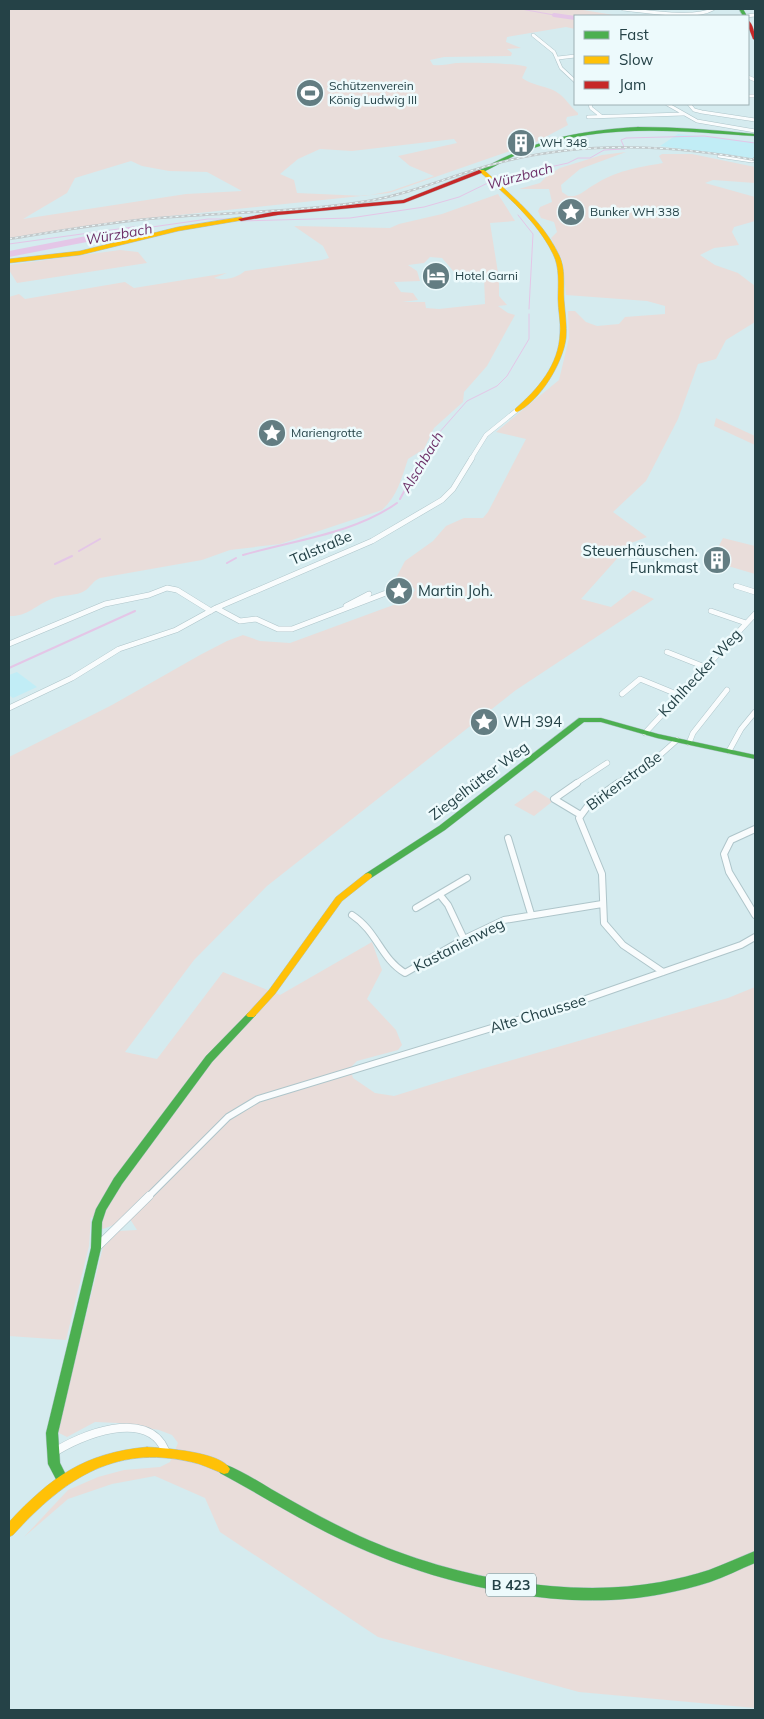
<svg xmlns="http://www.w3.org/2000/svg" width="764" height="1719" font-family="Mulish,sans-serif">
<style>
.built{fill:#c1edf6}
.green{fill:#e9ddda;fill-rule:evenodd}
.water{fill:#e4c6e7}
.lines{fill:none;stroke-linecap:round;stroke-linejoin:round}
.stream-far1{stroke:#e4c6e7;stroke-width:1}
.stream{stroke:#e4c6e7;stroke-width:2}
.canal{stroke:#e4c6e7;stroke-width:4}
.street-far4-casing{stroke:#aec5ca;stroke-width:4}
.street-far3-casing{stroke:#aec5ca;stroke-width:4.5}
.street-far2-casing{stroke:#aec5ca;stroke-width:6}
.street-far1-casing{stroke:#aec5ca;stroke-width:8}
.street-casing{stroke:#aec5ca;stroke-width:9}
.fast-casing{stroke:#aec5ca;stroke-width:1}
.slow-casing{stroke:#aec5ca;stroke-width:1}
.jam-casing{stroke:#aec5ca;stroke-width:1}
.street-far4{stroke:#f9fcfd;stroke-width:3}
.street-far3{stroke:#f9fcfd;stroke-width:4}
.street-far2{stroke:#f9fcfd;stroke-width:5}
.street-far1{stroke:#f9fcfd;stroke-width:6}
.street{stroke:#f9fcfd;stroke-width:8}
.fast{fill:#4caf50;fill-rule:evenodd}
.slow{fill:#ffc107;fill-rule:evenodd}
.jam{fill:#c62828;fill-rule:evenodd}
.rail-casing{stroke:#c1c8ca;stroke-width:2.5}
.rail{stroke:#edfafc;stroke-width:1;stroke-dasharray:3;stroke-linecap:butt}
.labels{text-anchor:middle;stroke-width:5;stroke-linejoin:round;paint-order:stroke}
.far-poi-label{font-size:12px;fill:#254247;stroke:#edfafc;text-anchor:start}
.far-water-label{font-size:14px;font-style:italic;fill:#6e3168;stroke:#edfafc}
.shield{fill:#edfafc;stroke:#61797d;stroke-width:1}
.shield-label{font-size:14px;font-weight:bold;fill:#254247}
.street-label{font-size:15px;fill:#254247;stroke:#edfafc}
.poi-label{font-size:15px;fill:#254247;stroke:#edfafc;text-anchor:start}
</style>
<rect width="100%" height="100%" fill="#d5ebef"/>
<path class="built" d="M 678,134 L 755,142 L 755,160 L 660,146 Z
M 17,672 L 37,687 L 13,698 L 9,695 L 9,675 Z"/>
<path class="green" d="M 9,9 L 577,9 L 620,16 L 575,16 L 575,29 L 566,27 L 507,37 L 506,42 L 521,48 L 507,49 L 512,53 L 511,56 L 444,57 L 430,60 L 433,65 C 442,66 448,64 456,63 C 466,62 519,63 527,67 L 522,78 C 531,85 545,86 555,91 C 566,97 569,106 578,113 L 578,115 L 567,117 L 566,120 L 568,125 L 536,142 L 389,193 L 122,221 L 9,238 ZM 454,139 L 457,143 L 398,156 L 410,166 L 434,176 L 391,191 L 365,196 L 297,193 L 294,180 L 280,174 L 298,159 L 320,149 L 352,151 ZM 131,161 L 142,166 L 169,171 L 207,172 L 242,191 L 186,194 L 23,219 L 67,193 L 75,178 Z
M 626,152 L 580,169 L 561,185 L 562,192 L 568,196 C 580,197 582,192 592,186 C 618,170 635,168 663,163 L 659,156 L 662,154 L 692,154 L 755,167 L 755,183 L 713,180 L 705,183 L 755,197 L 755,221 L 734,227 L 732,232 L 739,245 L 714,248 L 700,255 L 715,265 L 738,273 L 755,286 L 755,322 L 726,340 L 716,359 L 698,364 L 678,419 L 646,481 L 613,512 L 647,537 L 631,543 L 581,599 L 611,607 L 633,590 L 654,599 L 516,690 L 267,886 L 194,960 L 125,1052 L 157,1059 L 223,972 L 280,995 L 372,942 L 382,970 L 367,999 L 396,1030 L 402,1045 L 398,1050 L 357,1061 L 350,1068 L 353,1078 L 375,1093 L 394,1096 L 481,1069 L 728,998 L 755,987 L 755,1708 L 579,1692 L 378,1637 L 220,1532 L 205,1498 L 155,1476 L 112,1484 L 68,1499 L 24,1537 L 68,1490 L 98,1477 L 124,1470 L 160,1467 L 170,1462 L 178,1443 L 172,1435 L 159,1430 L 118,1423 L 95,1422 L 67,1437 L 57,1432 L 103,1247 L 118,1231 L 137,1230 L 130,1219 L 103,1229 L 91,1217 L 89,1246 L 66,1340 L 9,1336 L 9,757 L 112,705 L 200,655 L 227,641 L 243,635 L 260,641 L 290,643 L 407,600 L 415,590 L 412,586 L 395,580 L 405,561 L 433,541 L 446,526 L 464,518 L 483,518 L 488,512 L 526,439 L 496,432 L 559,380 L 569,338 L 568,311 L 575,311 L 586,322 L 597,326 L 619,324 L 625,317 L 665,314 L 665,306 L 647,301 L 566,295 L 563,262 L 551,238 L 557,232 L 554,222 L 541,218 L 538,211 L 540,207 L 552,202 L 549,189 L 519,189 L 540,183 L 548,175 L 560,168 L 602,155 Z
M 498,194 L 515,221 L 490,223 L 499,279 L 499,296 L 507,305 L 498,306 L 508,313 L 515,315 L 487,366 L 464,392 L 463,402 L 434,428 L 424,449 L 408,459 C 402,477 397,497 382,510 L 280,544 L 230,550 L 202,560 L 100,578 C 93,581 91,586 86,590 C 76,597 62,594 51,599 C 36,605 27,617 9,616 L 9,297 L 19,294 L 25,299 L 125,282 L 134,288 L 227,273 L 214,278 C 224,281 237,278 245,271 L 322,260 L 329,258 L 323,246 L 294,226 L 390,228 L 399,224 L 442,214 ZM 430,257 L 442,258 L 455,273 L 480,273 L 484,276 L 485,304 L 439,309 L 426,308 L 425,302 L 402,302 L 418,300 L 413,293 L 401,292 L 394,282 L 420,281 L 417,271 L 408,265 L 424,263 Z
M 120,250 L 138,252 L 147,263 L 17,283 L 9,270 L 9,265 Z
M 716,418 L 755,436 L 755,445 L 714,426 Z
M 723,538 L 755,546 L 755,574 L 711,561 Z
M 535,790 L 553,801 L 534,816 L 514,805 Z"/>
<path class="water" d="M 133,227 L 147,228 L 118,236 L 9,257 L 9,251 Z"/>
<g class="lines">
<path class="stream-far1" d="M 521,9 L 554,15
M 518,215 L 533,234 L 529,309
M 240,221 L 350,218 L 424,207 L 459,197 L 496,179 L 568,163 L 578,158 L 590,158 L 604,150 L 625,149 L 621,140 L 626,138 L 704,136 L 755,143
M 145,228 L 208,219 L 230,219
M 9,244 L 133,227 L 144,228
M 421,459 L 430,443 L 467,401 L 497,386 L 507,376 L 529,339 L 529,314"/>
<path class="stream" d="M 400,499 L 422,458
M 79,551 L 100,539
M 243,555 C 294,540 353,534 397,503
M 227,563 L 236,558
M 55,564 L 72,556
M 9,668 L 135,611"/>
<path class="canal" d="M 554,15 L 575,18"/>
<defs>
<path id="street-far4" d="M 623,9 C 646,11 694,20 713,9
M 745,16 L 755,15
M 533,35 L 554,52 L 561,68 L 575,81
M 558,58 L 575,56
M 748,77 L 755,80
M 748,96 L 755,96
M 590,104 L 591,108 L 601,116
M 667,104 L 697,121 L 755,131
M 689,104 L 694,110 L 702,112 L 755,120
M 588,117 L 683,114
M 719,156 L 752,161 L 755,159"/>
<path id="street-far3" d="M 471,459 L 486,435 L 517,410"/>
<path id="street-far2" d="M 736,586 L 755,592
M 346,606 L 369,594
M 216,608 L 240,621 L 256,619 L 278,629 L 292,629 L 399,588
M 711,611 L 746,623
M 9,644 L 105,604 L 149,595 L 167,588 L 177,590 L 211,611
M 667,652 L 705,667
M 622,694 L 640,679 L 679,695
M 9,708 L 72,678 L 119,649 L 176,630 L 216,608 L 372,541 L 442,500 L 453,489 L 472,458
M 645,733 L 755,614
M 689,743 L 693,733 L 727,690
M 729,751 L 741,729 L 755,712
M 575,784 L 607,763
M 616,784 L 659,756 L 677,740"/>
<path id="street-far1" d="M 577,783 L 554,799 L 579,814
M 618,783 L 590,803 L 579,818 L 602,874 L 604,923 L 623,945 L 663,972
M 755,829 L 731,840 L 724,854 L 729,872 L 755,915
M 508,838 L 531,914
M 440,895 L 448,905 L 464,939
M 416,908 L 467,878
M 352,915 C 377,931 381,959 405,973 L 464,939 L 504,920 L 602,904
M 148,1197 L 228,1117 L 258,1099 L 577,1002 L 741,945 L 755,937"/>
<path id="street" d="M 96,1248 L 149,1196
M 53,1453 C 80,1435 147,1408 165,1450"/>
<path id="fast" d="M 739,9 L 743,9 L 747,16 L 743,16 Z
M 638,127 C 677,127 716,130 755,134 L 755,136 C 676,131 602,122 525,151 C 510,157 496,166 481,173 L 476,172 C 482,169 488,166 493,163 C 541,138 585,130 638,127 Z
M 579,718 L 601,718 L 658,734 L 755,755 L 755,759 L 657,738 L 601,722 L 584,722 L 445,830 L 371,878 L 365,878 L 364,876 L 365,874 L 439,826 Z
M 251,1012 L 254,1013 L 256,1015 L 254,1017 L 212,1062 L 122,1184 L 106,1210 L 102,1222 L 101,1248 L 58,1433 L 60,1463 L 68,1479 L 66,1483 L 62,1484 L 58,1483 L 48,1464 L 46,1433 L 91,1248 L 92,1222 L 96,1209 L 114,1178 L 206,1056 L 248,1013 Z
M 224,1464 C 240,1470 256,1480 271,1489 C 297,1504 324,1519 351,1532 C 441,1575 562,1600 661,1582 C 677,1579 694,1575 709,1570 C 725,1564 740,1557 755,1551 L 755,1563 C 740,1569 725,1577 710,1582 C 695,1587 678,1591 662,1594 C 561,1614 434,1584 342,1540 C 300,1520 261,1495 220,1473 L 218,1469 L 220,1465 Z"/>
<path id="slow" d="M 480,170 L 484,170 C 511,195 543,221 559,255 C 566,269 563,285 564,300 C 565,313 567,325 566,338 C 563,363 540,401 517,412 L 515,411 L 515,409 C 538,389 559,365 560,333 C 561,322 558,310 558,299 C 558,284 560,268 553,254 C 537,221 507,196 480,172 Z
M 241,217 L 244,219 L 243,220 L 178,231 L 80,255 L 9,263 L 9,259 L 80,251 L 178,227 Z
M 368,873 L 371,874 L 372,876 L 371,878 L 342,901 L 275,994 L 254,1017 L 248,1017 L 246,1015 L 248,1013 L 269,990 L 336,897 L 365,874 Z
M 147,1447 C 164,1448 222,1452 230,1469 L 228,1473 L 224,1474 C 216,1471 208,1467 199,1464 C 118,1442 66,1477 13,1535 L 9,1537 L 9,1522 C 51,1477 84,1453 147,1447 Z"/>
<path id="jam" d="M 748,20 C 753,24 755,33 755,40 L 753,39 L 748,26 Z
M 479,170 L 482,172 L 481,173 L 404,203 L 278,215 L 241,221 L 238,219 L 278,211 L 403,200 Z"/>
</defs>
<use href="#street-far4" class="street-far4-casing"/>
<use href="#street-far3" class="street-far3-casing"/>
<use href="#street-far2" class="street-far2-casing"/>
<use href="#street-far1" class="street-far1-casing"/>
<use href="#street" class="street-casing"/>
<use href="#fast" class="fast-casing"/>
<use href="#slow" class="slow-casing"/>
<use href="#jam" class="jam-casing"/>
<use href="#street-far4" class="street-far4"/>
<use href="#street-far3" class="street-far3"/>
<use href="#street-far2" class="street-far2"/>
<use href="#street-far1" class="street-far1"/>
<use href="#street" class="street"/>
<use href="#fast" class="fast"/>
<use href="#slow" class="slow"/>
<use href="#jam" class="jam"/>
<defs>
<path id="rail" d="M 9,239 C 59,231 109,222 159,218 C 229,212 299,212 368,201 C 415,193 459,172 506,161 C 589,141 672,145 755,160"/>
</defs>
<use href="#rail" class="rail-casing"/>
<use href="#rail" class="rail"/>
</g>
<defs>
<symbol id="stadium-disc" viewBox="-11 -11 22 22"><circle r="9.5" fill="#637d82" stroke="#edfafc"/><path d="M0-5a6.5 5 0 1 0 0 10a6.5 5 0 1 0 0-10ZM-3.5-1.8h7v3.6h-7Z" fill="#fff"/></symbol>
<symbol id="building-disc" viewBox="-11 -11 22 22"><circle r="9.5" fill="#637d82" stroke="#edfafc"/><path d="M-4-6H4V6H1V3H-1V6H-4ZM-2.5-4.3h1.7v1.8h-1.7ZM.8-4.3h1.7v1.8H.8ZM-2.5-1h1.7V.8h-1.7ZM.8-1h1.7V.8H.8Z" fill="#fff"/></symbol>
<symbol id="sight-disc" viewBox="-11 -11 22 22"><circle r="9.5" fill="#637d82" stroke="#edfafc"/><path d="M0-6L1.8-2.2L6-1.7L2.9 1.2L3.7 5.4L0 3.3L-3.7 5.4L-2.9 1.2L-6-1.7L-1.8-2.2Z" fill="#fff"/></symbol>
<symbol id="hotel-disc" viewBox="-11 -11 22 22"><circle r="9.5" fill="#637d82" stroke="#edfafc"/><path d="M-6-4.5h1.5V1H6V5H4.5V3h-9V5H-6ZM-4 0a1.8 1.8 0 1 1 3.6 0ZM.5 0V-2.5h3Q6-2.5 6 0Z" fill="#fff"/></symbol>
</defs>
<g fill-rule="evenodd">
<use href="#stadium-disc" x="294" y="77" width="32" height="32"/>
<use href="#building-disc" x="505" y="127" width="32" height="32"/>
<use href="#sight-disc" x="555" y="196" width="32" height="32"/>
<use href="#hotel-disc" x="420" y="260" width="32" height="32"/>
<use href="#sight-disc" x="256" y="417" width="32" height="32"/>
<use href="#building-disc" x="701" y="544" width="32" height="32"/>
<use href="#sight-disc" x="383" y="575" width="32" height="32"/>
<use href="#sight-disc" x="468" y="706" width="32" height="32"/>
</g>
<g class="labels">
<g class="far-poi-label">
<text x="329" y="90">Schützenverein<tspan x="329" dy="14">König Ludwig III</tspan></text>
<text x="540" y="147">WH 348</text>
<text x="590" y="216">Bunker WH 338</text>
<text x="455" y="280">Hotel Garni</text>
<text x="291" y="437">Mariengrotte</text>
</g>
<g class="far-water-label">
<text transform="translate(520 176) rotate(-15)" y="5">Würzbach</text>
<text transform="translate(119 234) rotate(-10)" y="5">Würzbach</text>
<text transform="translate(422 462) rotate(-59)" y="5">Alschbach</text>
</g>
<rect class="shield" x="486" y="1573.5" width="50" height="23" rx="4"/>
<g class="shield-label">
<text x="511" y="1590">B 423</text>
</g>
<g class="street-label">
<text transform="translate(321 548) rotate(-23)" y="5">Talstraße</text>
<text transform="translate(700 673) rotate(-47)" y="5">Kahlhecker Weg</text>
<text transform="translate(479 781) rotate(-37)" y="5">Ziegelhütter Weg</text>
<text transform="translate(624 781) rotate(-36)" y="5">Birkenstraße</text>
<text transform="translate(459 945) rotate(-27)" y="5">Kastanienweg</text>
<text transform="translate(538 1014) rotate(-17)" y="5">Alte Chaussee</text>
</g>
<g class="poi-label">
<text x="698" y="556" text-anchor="end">Steuerhäuschen.<tspan x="698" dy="17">Funkmast</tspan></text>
<text x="418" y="596">Martin Joh.</text>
<text x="503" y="727">WH 394</text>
</g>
</g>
<rect width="764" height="1719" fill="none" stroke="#254247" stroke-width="20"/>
<rect x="574" y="15" width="175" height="90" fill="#edfafc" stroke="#9db0b4"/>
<rect x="584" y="31" width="25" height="8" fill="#4caf50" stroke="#9db0b4"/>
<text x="619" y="40" font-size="15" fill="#254247">Fast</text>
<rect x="584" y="56" width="25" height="8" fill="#ffc107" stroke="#9db0b4"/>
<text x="619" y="65" font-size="15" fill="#254247">Slow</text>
<rect x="584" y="81" width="25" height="8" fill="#c62828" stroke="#9db0b4"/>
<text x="619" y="90" font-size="15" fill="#254247">Jam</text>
</svg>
